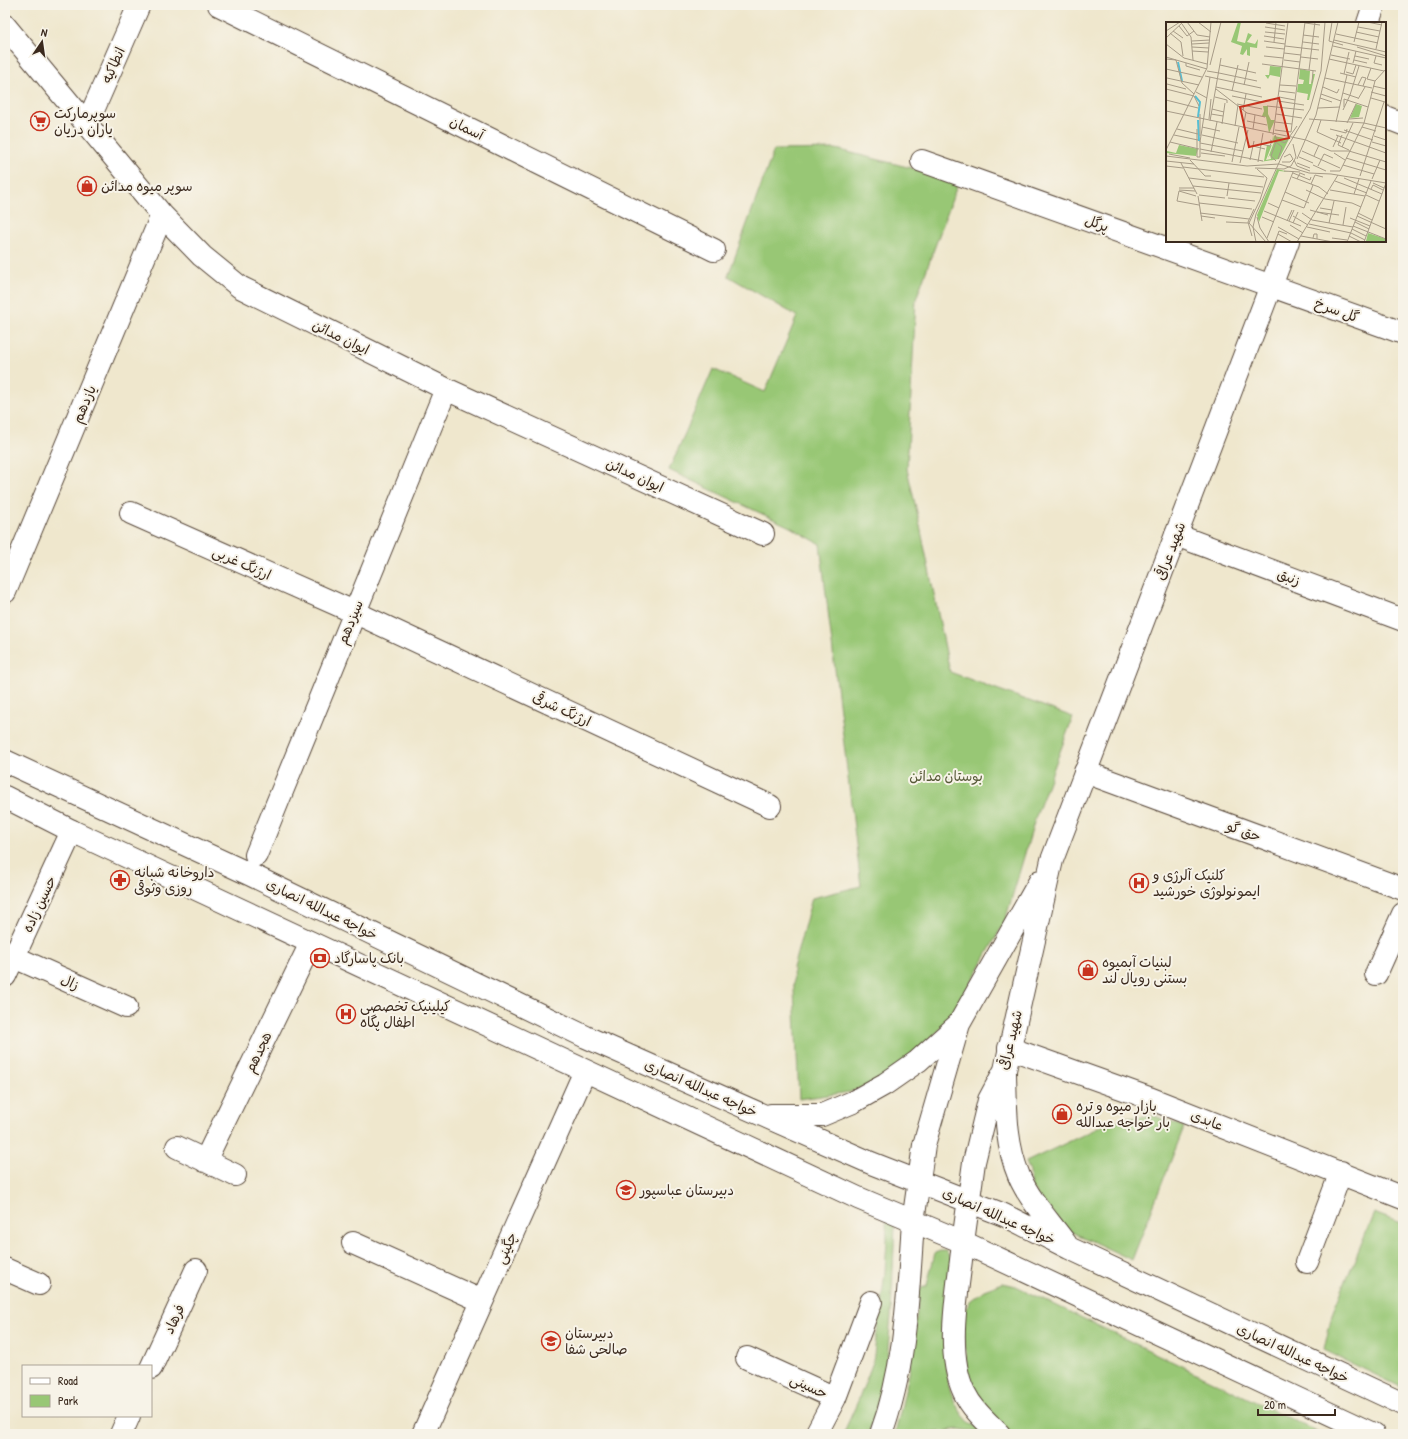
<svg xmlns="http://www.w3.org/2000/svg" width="1408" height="1439" font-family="'Patrick Hand','Playpen Sans Arabic',sans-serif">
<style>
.green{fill:#98c775;stroke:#6a784a}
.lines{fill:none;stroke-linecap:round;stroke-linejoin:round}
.minor-casing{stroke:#564638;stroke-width:24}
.major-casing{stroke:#564638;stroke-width:24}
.highway-casing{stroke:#564638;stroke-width:24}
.minor{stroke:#fff;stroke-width:22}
.major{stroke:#fff;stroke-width:22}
.highway{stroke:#fff;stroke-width:22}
.labels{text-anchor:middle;stroke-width:4;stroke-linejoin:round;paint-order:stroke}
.street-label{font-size:14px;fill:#3b2a1e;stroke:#f7f3e8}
.poi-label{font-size:14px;fill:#3b2a1e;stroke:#f7f3e8;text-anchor:start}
.park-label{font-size:14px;fill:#575938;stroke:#f7f3e8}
.inset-river{fill:none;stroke:#57bfd3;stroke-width:2}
.inset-road{fill:none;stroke:#a79b87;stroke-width:1}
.view{fill:#c8321e;fill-opacity:0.15;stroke:#c8321e;stroke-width:2}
.inset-edge{fill:none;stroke:#3b2a1e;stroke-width:2}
</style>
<rect width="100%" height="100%" fill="#f7f3e8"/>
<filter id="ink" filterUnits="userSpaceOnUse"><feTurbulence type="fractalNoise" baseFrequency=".025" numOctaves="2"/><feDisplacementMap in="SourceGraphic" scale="8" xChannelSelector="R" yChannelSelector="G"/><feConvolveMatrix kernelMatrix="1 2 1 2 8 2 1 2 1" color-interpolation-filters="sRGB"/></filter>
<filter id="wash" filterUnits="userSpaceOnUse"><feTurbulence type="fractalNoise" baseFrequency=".012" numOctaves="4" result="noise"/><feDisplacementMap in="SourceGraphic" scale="16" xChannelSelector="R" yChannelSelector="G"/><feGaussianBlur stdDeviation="0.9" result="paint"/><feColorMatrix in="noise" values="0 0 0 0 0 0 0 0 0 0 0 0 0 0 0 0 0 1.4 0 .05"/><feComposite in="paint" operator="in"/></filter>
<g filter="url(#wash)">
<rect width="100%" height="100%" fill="#efe7cd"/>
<path class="green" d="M 836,149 L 959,180 L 916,299 L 907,469 L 919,521 L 950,672 L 1073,717 L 1036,816 L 1005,921 L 950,1021 L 883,1079 L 850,1092 L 799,1099 L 793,968 L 812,898 L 861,886 L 820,544 L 790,527 L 669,470 L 713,369 L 765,392 L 797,316 L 728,276 L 774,150 Z
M 1155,1116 L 1184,1127 L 1132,1260 L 1066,1229 L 1032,1189 L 1030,1172 L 1026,1162 L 1102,1126 L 1128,1117 Z
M 885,1210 L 895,1224 L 891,1315 L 886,1372 L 877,1409 L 868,1434 L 843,1434 L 858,1401 L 873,1362 L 885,1272 L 887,1239 Z
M 1374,1213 L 1403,1224 L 1403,1388 L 1324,1350 L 1332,1314 Z
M 940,1251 L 946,1251 L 952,1260 L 947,1286 L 949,1288 C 947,1331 935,1387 968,1421 C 974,1426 982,1430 989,1434 L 959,1429 L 925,1434 L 895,1434 L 909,1374 L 920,1289 L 927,1285 L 935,1253 Z
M 1003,1283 L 1016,1286 L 1322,1434 L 1011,1434 L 984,1406 L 972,1384 L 967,1371 L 963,1316 L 970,1301 L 984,1290 Z"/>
</g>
<g filter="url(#ink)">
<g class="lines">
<defs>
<path id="minor" d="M 219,5 L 714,250
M 5,26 L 162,215 L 202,256 L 240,287 L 446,389 L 763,534
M 1385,117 L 1403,124
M 87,124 L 139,5
M 922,161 L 1403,333
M 131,513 L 354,612 L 770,806
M 1176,535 L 1403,620
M 5,592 L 162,215
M 1085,772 L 1403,889
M 256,855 L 446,389
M 14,957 L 126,1007
M 1376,974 L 1403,914
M 5,976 L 72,831
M 1009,1048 L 1149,1098 L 1403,1198
M 177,1147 L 235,1175
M 205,1161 L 311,943
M 353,1243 L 482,1301
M 1307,1262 L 1341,1172
M 5,1269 L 39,1284
M 747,1358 L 835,1398 L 816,1434
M 151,1368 L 196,1270
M 835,1398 L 871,1302
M 121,1434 L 129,1416
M 423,1434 L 585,1071"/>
<path id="major" d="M 1368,23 L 1374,5
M 5,761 L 249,874 L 586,1037 L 871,1163 L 1004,1215 L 1069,1248 L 1403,1404
M 5,797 L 72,831 L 858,1198 L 963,1242 L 1373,1434
M 1005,1073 C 1006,1108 1005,1143 1019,1176 C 1030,1201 1050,1222 1066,1244
M 771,1115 L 822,1115 L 853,1102 L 885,1084 L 918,1061 L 959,1024
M 913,1222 L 924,1145 L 959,1024 L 1040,881
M 963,1242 L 974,1162 L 989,1100 L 1005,1070 L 1052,860 L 1288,241"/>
<path id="highway" d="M 963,1242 C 959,1287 944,1350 964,1392 C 972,1409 986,1421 999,1434
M 881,1434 C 906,1366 908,1294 913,1222"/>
</defs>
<use href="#minor" class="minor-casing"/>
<use href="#major" class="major-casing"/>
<use href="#highway" class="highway-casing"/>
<use href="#minor" class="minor"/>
<use href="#major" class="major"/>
<use href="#highway" class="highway"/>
</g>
</g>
<defs>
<symbol id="supermarket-ring" viewBox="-11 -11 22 22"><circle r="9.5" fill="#f7f3e8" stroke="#c8321e" stroke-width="1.5"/><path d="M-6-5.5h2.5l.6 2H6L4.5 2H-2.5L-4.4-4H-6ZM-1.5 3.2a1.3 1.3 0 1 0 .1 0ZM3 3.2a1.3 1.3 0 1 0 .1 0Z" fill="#c8321e"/></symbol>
<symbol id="shop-ring" viewBox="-11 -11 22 22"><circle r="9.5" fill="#f7f3e8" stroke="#c8321e" stroke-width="1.5"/><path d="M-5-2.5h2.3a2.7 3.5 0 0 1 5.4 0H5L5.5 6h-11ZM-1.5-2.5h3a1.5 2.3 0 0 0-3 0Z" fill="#c8321e"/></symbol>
<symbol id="pharmacy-ring" viewBox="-11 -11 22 22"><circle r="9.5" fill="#f7f3e8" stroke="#c8321e" stroke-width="1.5"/><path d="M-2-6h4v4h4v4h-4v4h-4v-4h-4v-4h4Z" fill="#c8321e"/></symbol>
<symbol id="hospital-ring" viewBox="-11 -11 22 22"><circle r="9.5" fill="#f7f3e8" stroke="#c8321e" stroke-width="1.5"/><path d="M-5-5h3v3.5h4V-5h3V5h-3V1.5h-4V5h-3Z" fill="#c8321e"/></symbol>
<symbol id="bank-ring" viewBox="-11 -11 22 22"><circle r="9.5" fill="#f7f3e8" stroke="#c8321e" stroke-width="1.5"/><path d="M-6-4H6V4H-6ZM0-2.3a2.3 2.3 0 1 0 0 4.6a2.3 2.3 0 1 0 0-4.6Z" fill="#c8321e"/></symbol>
<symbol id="school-ring" viewBox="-11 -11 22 22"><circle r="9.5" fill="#f7f3e8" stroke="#c8321e" stroke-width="1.5"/><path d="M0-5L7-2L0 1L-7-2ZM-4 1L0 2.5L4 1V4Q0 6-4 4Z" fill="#c8321e"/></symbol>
</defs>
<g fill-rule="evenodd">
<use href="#supermarket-ring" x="29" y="110" width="22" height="22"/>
<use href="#shop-ring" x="76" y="175" width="22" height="22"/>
<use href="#pharmacy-ring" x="109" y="869" width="22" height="22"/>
<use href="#hospital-ring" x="1128" y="872" width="22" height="22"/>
<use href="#bank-ring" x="309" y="947" width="22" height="22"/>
<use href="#shop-ring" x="1077" y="959" width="22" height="22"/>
<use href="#hospital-ring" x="335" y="1003" width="22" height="22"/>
<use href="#shop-ring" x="1051" y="1103" width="22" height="22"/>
<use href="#school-ring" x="615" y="1179" width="22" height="22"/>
<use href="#school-ring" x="540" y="1330" width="22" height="22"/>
</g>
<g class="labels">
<g class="street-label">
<text transform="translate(113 65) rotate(-66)" y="5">انطاکیه</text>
<text transform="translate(467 128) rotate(26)" y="5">آسمان</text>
<text transform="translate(1097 223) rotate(20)" y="5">پرگل</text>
<text transform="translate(1337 310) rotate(20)" y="5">گل سرخ</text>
<text transform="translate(341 337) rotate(26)" y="5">ایوان مدائن</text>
<text transform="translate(84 404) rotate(-67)" y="5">یازدهم</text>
<text transform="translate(635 475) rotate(25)" y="5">ایوان مدائن</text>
<text transform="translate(1170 551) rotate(-69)" y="5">شهید عراقی</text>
<text transform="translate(242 563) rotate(24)" y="5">ارژنگ غربی</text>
<text transform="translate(1289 577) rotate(21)" y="5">زنبق</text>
<text transform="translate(350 622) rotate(-68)" y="5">سیزدهم</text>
<text transform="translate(562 709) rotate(25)" y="5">ارژنگ شرقی</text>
<text transform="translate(1244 831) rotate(20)" y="5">حق گو</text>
<text transform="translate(39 904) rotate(-65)" y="5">حسین زاده</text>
<text transform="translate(322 909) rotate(26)" y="5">خواجه عبدالله انصاری</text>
<text transform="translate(70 982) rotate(24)" y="5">زال</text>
<text transform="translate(1010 1040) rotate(-76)" y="5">شهید عراقی</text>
<text transform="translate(258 1052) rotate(-64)" y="5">هجدهم</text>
<text transform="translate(701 1088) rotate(24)" y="5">خواجه عبدالله انصاری</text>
<text transform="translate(1207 1120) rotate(21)" y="5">عابدی</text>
<text transform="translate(999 1216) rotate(24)" y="5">خواجه عبدالله انصاری</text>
<text transform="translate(506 1248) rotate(-66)" y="5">چگینی</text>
<text transform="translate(174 1319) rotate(-65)" y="5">فرهاد</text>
<text transform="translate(1293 1353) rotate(25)" y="5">خواجه عبدالله انصاری</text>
<text transform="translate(809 1386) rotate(25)" y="5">حسینی</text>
</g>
<g class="poi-label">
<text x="54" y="118">سوپرمارکت<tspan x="54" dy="16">یاران دریان</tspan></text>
<text x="101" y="191">سوپر میوه مدائن</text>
<text x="134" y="877">داروخانه شبانه<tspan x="134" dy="16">روزی وثوقی</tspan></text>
<text x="1153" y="880">کلنیک آلرژی و<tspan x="1153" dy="16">ایمونولوژی خورشید</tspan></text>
<text x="334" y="963">بانک پاسارگاد</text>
<text x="1102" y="967">لبنیات آبمیوه<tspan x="1102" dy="16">بستنی رویال لند</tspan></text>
<text x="360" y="1011">کیلینیک تخصصی<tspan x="360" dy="16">اطفال پگاه</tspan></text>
<text x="1076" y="1111">بازار میوه و تره<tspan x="1076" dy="16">بار خواجه عبدالله</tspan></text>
<text x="640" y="1195">دبیرستان عباسپور</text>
<text x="565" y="1338">دبیرستان<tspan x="565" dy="16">صالحی شفا</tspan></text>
</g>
<g class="park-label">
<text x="946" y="781">بوستان مدائن</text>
</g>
</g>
<g transform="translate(1166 22)">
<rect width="220" height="220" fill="#efe7cd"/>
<path d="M 72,0 L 75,0 L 71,19 L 79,21 L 82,11 L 86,13 L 81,20 L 89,22 L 92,17 L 91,26 L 84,25 L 84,34 L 81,33 L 81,27 L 77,33 L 74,32 L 76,24 L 65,20 ZM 104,44 L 115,45 L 114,55 L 104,53 L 102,57 L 99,53 L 103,53 ZM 134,47 L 144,49 L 143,62 L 145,62 L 147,52 L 149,52 L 143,78 L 141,78 L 142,72 L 131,70 L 132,62 L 137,62 L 138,58 L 133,57 ZM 190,82 L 196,84 L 193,95 L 184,96 ZM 97,84 L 102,84 L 102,92 L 105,98 L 109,98 L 103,111 L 100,95 L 96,94 L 98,89 ZM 107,113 L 108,118 L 107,120 L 100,138 L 105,137 L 104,133 L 102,136 L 108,120 L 108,114 L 123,117 L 113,137 L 94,140 L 98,139 L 101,123 L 106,124 ZM 13,123 L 32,127 L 30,134 L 0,131 L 1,129 L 10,131 ZM 111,147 L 123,150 L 113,149 L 93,200 L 91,193 ZM 202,211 L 220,217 L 219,220 L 200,219 Z" fill="#98c775"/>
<path class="inset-river" d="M 12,40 L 16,59M 29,74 L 34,80 L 32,95M 32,98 L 33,119"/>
<path class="inset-road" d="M 21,0 L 31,13 L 44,15M 32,0 L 45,10M 166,0 L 163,19 L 177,23M 201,0 L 216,3M 100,1 L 119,4M 139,1 L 154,3M 16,2 L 25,15 L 27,38M 13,4 L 21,14 L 28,9M 99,5 L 119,8M 192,5 L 214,9M 0,9 L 14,0M 7,9 L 17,16M 99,10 L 119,12M 190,10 L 213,15M 4,11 L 15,20 L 17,34M 170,12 L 212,21M 137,13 L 153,15M 98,14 L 118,17M 0,16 L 17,0M 168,18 L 220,30M 26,19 L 44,18M 98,19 L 119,22M 108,20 L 110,0M 137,20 L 153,22M 188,20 L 193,0M 0,22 L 18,36 L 41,42M 26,22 L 43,21M 119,24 L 153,28M 167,24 L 220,36M 26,25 L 43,26M 100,25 L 118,27M 191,25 L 220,34M 210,27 L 216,0M 26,29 L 42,30M 118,31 L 135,33M 165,33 L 184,37M 98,34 L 117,36M 189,34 L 203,37M 210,34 L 208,41 L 216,43M 0,35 L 41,47M 135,35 L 152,37M 0,37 L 10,38 L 16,61 L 28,72M 163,37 L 218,49M 118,38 L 134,40M 188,38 L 201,41M 20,41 L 20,44 L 34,48M 187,41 L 190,29M 96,42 L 150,49M 44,43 L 55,0M 54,43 L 90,51M 205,46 L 201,57 L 209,59M 0,47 L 36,55M 143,48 L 149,0M 41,49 L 53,51M 0,50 L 0,69M 180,50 L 187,52 L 190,43M 53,51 L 91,59M 174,51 L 190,55M 178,52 L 183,30M 39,54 L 95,66M 1,56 L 33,63M 159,56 L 206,66M 146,61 L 147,49M 1,62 L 20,67M 78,63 L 83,40M 114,63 L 130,64M 192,63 L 196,55 L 200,56 L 197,64M 207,64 L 220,67M 50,65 L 96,75M 157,65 L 171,71 L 173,67M 0,67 L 28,74 L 33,84M 50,67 L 81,91 L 99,95M 66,69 L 72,43M 113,69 L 129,71M 30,70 L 41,76M 205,70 L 220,74M 177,71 L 192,76M 155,72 L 175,79M 66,74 L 96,80M 49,75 L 61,78 L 61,81M 113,75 L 129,78M 154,76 L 166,80M 205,76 L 219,80M 192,77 L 199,65M 0,78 L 32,86M 112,79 L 138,83M 71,82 L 96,87M 101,84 L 138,88M 178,85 L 178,77 L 202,85M 152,86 L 174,85M 46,87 L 58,90M 77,88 L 80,72M 177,88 L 184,73 L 193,44M 0,89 L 140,118 L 165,129 L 184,129M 45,92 L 57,94M 110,92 L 136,96M 43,97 L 45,77M 143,97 L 198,101 L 220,106M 183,97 L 197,96M 155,98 L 151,110 L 175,121M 44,99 L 55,36M 81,99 L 101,103M 109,100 L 126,102M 170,100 L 181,53M 181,101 L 190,82M 56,102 L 59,81M 69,104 L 72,83M 36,105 L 54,109M 196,105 L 210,109M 77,106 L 80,90M 11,107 L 32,112M 87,107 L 89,93M 164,107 L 180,111 L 181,107M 109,108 L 125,110 L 139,0M 178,108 L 207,118M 8,113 L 32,118M 36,113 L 72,121M 107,113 L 122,0M 109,113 L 111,118 L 119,121 L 131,104M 170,113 L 220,131M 176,113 L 172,123 L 183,128M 34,114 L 34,92M 208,114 L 220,118M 4,120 L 33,127M 34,120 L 44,55M 206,120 L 220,124M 34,121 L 77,129M 95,122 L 104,124 L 106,119 L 104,118M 87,124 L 99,127M 167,125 L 172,114M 176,125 L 187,101M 34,127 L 97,139M 0,128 L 41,46 L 45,0M 136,129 L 174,146M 183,129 L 220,140M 45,130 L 51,100M 35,131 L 59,134M 168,131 L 179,138M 3,132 L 24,136M 0,134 L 81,144 L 113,142 L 143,151 L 165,152 L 220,161M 148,134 L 153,123M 31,135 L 34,135 L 34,119M 31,135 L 31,107M 133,135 L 147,141M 180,136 L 220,148M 131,137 L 150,93 L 172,0M 24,138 L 39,154 L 45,154M 84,138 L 88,119M 128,138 L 131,144 L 144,149M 0,139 L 28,142M 110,139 L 105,134 L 110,120 L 116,125 L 112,137M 66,140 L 73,105M 92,140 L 97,111M 116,140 L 124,140 L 127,137 L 124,132 L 118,135M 15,141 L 31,172M 74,141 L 82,108M 131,141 L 144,146M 147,143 L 160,149M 177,143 L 208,152M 0,144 L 17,146M 152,144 L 158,132 L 167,136M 17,145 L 98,155M 89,146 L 118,147 L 125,144 L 130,135 L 127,122M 91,147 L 101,156 L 94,178M 118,149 L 134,150M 164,149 L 174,149 L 198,101 L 209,59 L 220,47M 127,151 L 144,158 L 145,155M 194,154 L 218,80M 126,155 L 153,165 L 162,172M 23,156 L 97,165M 178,156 L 216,172M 131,157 L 134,151 L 139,153M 206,157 L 214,138M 169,159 L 201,171M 207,161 L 218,166M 145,162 L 149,153 L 157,155M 27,164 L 95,171M 13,166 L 28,166M 205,167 L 207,163 L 217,168M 13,168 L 29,169M 140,168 L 159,177 L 186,181 L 195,185M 164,168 L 199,174M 119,170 L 143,181M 188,172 L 193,157M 33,173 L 59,176M 200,173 L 213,179M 30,174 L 13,169 L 11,179 L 33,183M 32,174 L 36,199M 61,174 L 63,161M 62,176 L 89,179M 94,178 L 83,201 L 100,220M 116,178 L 138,186 L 147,163M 33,181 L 86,187M 102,181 L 113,186M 154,186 L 166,188M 144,188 L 162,193M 98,189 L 135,204M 151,190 L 173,193M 34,191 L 83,197M 136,191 L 146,198 L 187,205M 192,191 L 206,198M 35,194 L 49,196M 127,194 L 142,203M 191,194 L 220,207M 91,195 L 94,206 L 103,220M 96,195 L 108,200M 184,196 L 204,204M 121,199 L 126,188M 123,199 L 128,188M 60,200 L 82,201M 189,200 L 203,207M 127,201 L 132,190M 163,201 L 168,179M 143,202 L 185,211 L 199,218M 124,203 L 137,211M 177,203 L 180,185M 187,204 L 220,217M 112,205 L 133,217M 141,205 L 164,210M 186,207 L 200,214M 112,212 L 126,220M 86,214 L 82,200 L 88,187M 135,214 L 167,220M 183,214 L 195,220M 101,216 L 127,150M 147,216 L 148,212 L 151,212 L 151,217M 166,216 L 181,218M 90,220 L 87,205 L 90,192 L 116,134 L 144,87 L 155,49 L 159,0M 109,220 L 113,209 L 121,212M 131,220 L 172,153M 181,220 L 205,159M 198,220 L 220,161"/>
<path class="view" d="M 113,76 L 123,116 L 83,125 L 74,85 Z"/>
<rect width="220" height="220" class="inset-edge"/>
</g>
<rect width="1408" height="1439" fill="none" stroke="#f7f3e8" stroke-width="20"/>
<rect x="22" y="1365" width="130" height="52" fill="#f7f3e8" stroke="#aca397"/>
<rect x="30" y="1378" width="20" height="6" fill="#ffffff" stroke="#aca397"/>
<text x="58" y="1385" font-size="12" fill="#3b2a1e">Road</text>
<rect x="30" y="1395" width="20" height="12" fill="#98c775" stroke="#aca397"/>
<text x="58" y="1405" font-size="12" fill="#3b2a1e">Park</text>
<g transform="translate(42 42) rotate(13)" stroke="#f7f3e8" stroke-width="3" paint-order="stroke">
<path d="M0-3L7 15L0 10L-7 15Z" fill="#3b2a1e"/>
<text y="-6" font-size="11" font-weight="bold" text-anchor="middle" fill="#3b2a1e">N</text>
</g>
<path d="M1258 1409v6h77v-6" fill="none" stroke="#3b2a1e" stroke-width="2"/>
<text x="1264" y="1409" font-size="12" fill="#3b2a1e" stroke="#f7f3e8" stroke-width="3" paint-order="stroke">20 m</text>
</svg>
